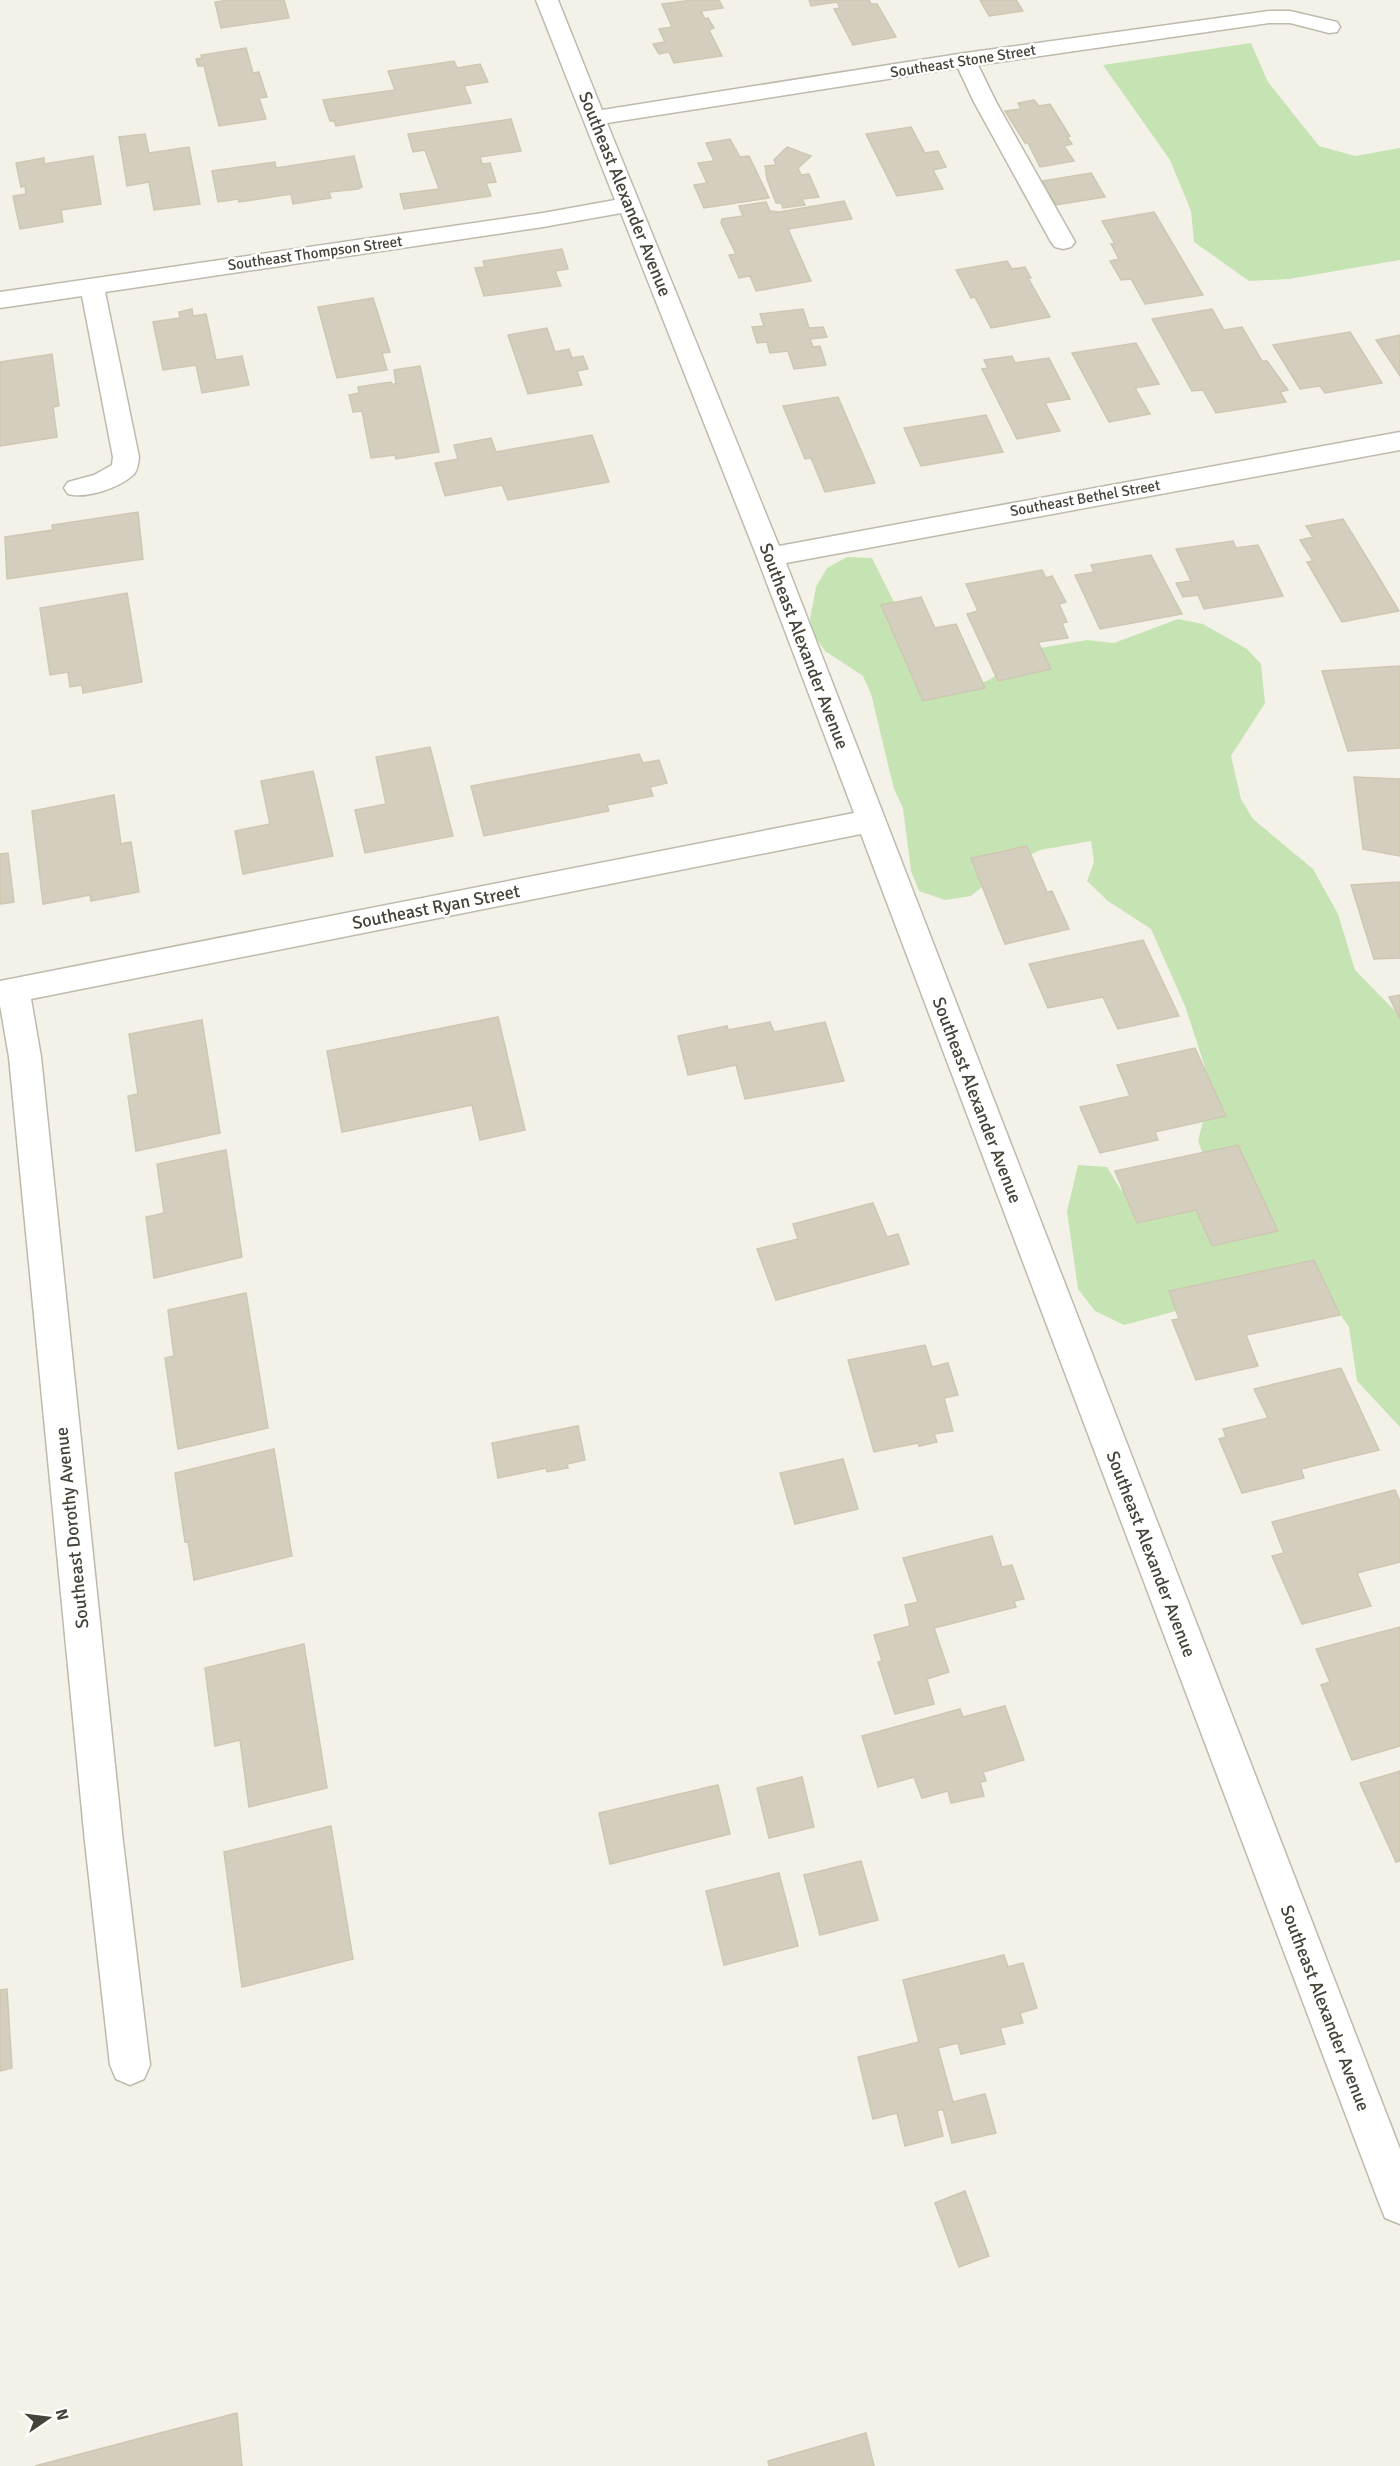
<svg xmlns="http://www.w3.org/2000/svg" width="1400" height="2466" font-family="Signika,sans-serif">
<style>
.green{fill:#c6e4b3}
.building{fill:#d4cebe;stroke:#cec7b1;stroke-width:1.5}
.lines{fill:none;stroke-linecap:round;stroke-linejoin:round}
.minor-casing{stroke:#bebaab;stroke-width:3}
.minor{fill:#fff;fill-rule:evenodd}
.labels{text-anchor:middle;stroke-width:5;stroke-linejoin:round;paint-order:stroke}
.far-street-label{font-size:15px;fill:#454237;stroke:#fff}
.street-label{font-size:18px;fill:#454237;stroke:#fff}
</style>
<rect width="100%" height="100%" fill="#f3f1e8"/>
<path class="green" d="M 1251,43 L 1268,82 L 1319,146 L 1355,156 L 1400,148 L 1400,260 L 1289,279 L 1249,281 L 1194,242 L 1191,211 L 1170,160 L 1103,65 Z
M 847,557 L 872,558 L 899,612 L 965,689 L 989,680 L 1034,649 L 1087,640 L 1114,643 L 1178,619 L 1203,624 L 1247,649 L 1261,664 L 1265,703 L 1231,756 L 1241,799 L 1253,819 L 1313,869 L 1338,914 L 1355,970 L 1400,1016 L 1400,1427 L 1357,1381 L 1349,1327 L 1332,1303 L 1280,1283 L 1124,1325 L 1095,1311 L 1078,1289 L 1067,1211 L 1078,1165 L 1107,1167 L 1121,1190 L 1159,1215 L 1208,1168 L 1198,1141 L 1209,1097 L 1205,1067 L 1185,1006 L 1151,929 L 1108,901 L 1087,881 L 1094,862 L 1091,841 L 1040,850 L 1007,866 L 971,896 L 945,900 L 919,891 L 911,871 L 903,808 L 894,789 L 871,694 L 863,676 L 825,651 L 814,635 L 810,619 L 816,587 L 827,568 Z"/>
<path class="building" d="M 228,0 L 284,0 L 289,18 L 221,28 L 215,2 Z
M 693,0 L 719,0 L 723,8 L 701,11 L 705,19 L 708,18 L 714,28 L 709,30 L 722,56 L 674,63 L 669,52 L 659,54 L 653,44 L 665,42 L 659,29 L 672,27 L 662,4 Z
M 809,0 L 869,0 L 871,4 L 877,4 L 896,37 L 853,45 L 834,9 L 840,8 L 837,2 L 811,6 Z
M 980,0 L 1016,0 L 1023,11 L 989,16 Z
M 246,48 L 253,73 L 259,72 L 267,97 L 259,98 L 266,119 L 219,126 L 204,66 L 198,66 L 196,59 L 202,58 L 201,55 Z
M 454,61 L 457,68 L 480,64 L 488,82 L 464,86 L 471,103 L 336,126 L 334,121 L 330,121 L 323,100 L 395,90 L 388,71 Z
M 1034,100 L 1039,106 L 1050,104 L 1070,136 L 1067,137 L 1072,144 L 1064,146 L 1074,161 L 1040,167 L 1028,143 L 1025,143 L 1005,111 L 1021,109 L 1018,103 Z
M 511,119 L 521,151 L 480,157 L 482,164 L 490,163 L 496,182 L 486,183 L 491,196 L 404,209 L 400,194 L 439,189 L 425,150 L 413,152 L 408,134 Z
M 911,127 L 925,153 L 938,151 L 946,167 L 933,170 L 943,189 L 897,196 L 866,134 Z
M 145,134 L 149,153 L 189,147 L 200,204 L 154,210 L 149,182 L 127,186 L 119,137 Z
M 730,139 L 740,157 L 749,156 L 769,198 L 704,208 L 694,185 L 707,183 L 698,163 L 714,161 L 706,143 Z
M 787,147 L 811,156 L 798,168 L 801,175 L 809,174 L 819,197 L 802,199 L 805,205 L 783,208 L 781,203 L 776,203 L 767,179 L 765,166 L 776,165 L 774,160 Z
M 93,156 L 101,204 L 61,210 L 63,222 L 20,229 L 13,196 L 26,194 L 25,186 L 21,187 L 16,163 L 44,158 L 44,164 Z
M 354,156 L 362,187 L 358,189 L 329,192 L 331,198 L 293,204 L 291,194 L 239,202 L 238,199 L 218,202 L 212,171 L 275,162 L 276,168 Z
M 1091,173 L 1105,197 L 1056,205 L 1042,181 Z
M 844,201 L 852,219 L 788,229 L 811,281 L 756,291 L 750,276 L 739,278 L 729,255 L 736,254 L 721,223 L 722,219 L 743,216 L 739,206 L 766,202 L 770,211 L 779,212 Z
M 1154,212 L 1203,295 L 1145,304 L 1131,279 L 1121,280 L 1110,261 L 1119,259 L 1111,244 L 1115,244 L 1102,221 Z
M 562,249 L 568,269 L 555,271 L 561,286 L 484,296 L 475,268 L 485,267 L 483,261 Z
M 1007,261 L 1012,269 L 1025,267 L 1031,278 L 1028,278 L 1050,317 L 991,328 L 975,297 L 971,298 L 956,270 Z
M 373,298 L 390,352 L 382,353 L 387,370 L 337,378 L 318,307 Z
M 192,309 L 193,316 L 206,314 L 216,360 L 242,356 L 249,385 L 202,393 L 196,365 L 163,370 L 153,322 L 180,318 L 179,312 Z
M 803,309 L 809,328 L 823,327 L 827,337 L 810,339 L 813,347 L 820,346 L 826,365 L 794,369 L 788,351 L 770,353 L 767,342 L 757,343 L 752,327 L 764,326 L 760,314 Z
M 1212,309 L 1224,330 L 1242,327 L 1262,361 L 1267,361 L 1288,390 L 1280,392 L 1286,402 L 1216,413 L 1203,390 L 1192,391 L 1152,319 Z
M 547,328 L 555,352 L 569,349 L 572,358 L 583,356 L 588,369 L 577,371 L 582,385 L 528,394 L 508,335 Z
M 1350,332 L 1382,383 L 1325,393 L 1320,386 L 1300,389 L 1273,345 Z
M 1400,335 L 1400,376 L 1376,340 Z
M 1136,343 L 1159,384 L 1135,388 L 1150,414 L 1109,422 L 1072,353 Z
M 52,354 L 59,406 L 53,407 L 57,437 L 0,446 L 0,362 Z
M 1012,356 L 1015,363 L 1049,358 L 1070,399 L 1045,403 L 1060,431 L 1017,439 L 982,369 L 988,368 L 984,360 Z
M 420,366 L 439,452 L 396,459 L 395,455 L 371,458 L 362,411 L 353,412 L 349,395 L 359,393 L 358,387 L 391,382 L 392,384 L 396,384 L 394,370 Z
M 838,397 L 875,483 L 825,492 L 811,458 L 805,459 L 783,406 Z
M 986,415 L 1003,452 L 921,466 L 904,428 Z
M 592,435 L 609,482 L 508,500 L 502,485 L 445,496 L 435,463 L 458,459 L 454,445 L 491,438 L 496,452 Z
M 138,512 L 143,559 L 7,579 L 5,537 L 53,530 L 52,525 Z
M 1343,519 L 1378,576 L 1399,611 L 1342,622 L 1307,562 L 1313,561 L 1300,540 L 1313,537 L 1306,526 Z
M 1233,541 L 1236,548 L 1258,545 L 1283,596 L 1204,609 L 1198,595 L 1183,597 L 1176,583 L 1191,581 L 1176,549 Z
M 1151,555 L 1182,614 L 1100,629 L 1075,575 L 1094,572 L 1091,565 Z
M 1042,570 L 1046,578 L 1052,576 L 1066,602 L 1059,604 L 1067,622 L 1062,623 L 1068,638 L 1038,642 L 1051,669 L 998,681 L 967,614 L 978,611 L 966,584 Z
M 127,593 L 142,682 L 83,693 L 82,685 L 70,687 L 68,672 L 50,675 L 40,608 Z
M 921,597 L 935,628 L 956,624 L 985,688 L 923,701 L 881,605 Z
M 1400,666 L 1400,748 L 1348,751 L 1322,671 Z
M 430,747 L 453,836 L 365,853 L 355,810 L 386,804 L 376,757 Z
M 639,754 L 643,763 L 659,760 L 667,783 L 650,787 L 653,796 L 607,805 L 609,811 L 484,836 L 471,786 Z
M 313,771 L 333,856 L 243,874 L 235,831 L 270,824 L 261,781 Z
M 1354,777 L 1400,779 L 1400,856 L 1363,849 Z
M 114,795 L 121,844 L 131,842 L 139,892 L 91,901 L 90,895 L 43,904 L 32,811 Z
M 1027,846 L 1047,892 L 1052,891 L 1069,929 L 1005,944 L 971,858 Z
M 8,853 L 14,902 L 0,904 L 0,854 Z
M 1400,882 L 1400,958 L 1374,959 L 1351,885 Z
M 1143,940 L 1179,1016 L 1118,1029 L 1103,997 L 1048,1008 L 1029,964 Z
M 1400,995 L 1400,1019 L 1389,997 Z
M 498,1017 L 525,1130 L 480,1140 L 472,1105 L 342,1132 L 327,1051 Z
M 202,1020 L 220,1133 L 136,1151 L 128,1096 L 138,1094 L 129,1034 Z
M 770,1022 L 774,1032 L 825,1022 L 844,1081 L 745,1099 L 736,1065 L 688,1075 L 678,1036 L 727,1026 L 728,1030 Z
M 1195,1048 L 1226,1116 L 1155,1132 L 1158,1140 L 1100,1153 L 1080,1107 L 1130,1096 L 1117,1065 Z
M 1238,1145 L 1278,1231 L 1212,1246 L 1196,1210 L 1137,1223 L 1115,1171 Z
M 226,1150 L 242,1257 L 154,1278 L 146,1217 L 164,1213 L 157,1164 Z
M 873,1203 L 887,1237 L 898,1234 L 909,1264 L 776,1300 L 757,1249 L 798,1239 L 793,1224 Z
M 1314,1260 L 1340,1315 L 1246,1335 L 1258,1366 L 1196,1380 L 1172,1320 L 1179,1319 L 1169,1291 Z
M 246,1293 L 268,1428 L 178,1449 L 165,1358 L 174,1356 L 168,1310 Z
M 925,1345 L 932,1367 L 948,1363 L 958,1395 L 944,1398 L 953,1431 L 934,1434 L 937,1442 L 919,1446 L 918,1443 L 874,1452 L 848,1360 Z
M 1341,1368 L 1379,1450 L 1301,1469 L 1304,1478 L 1242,1493 L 1219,1439 L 1226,1437 L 1223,1429 L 1268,1418 L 1254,1389 Z
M 578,1426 L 585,1460 L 567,1464 L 568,1468 L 547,1472 L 546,1468 L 498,1478 L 492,1443 Z
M 274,1449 L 292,1556 L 194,1580 L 188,1541 L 185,1542 L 175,1473 Z
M 843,1459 L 858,1509 L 795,1524 L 780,1473 Z
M 1395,1490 L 1400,1501 L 1400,1562 L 1357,1573 L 1371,1606 L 1302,1624 L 1272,1556 L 1284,1553 L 1272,1522 Z
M 992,1536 L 1002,1567 L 1012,1565 L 1024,1599 L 1014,1601 L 1016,1607 L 934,1628 L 949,1672 L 927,1679 L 934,1704 L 895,1714 L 878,1662 L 882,1661 L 874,1635 L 910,1626 L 905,1605 L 918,1602 L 903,1558 Z
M 1400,1627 L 1400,1746 L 1352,1760 L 1321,1685 L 1330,1682 L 1316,1649 Z
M 304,1644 L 327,1788 L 249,1807 L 240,1740 L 215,1746 L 205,1668 Z
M 1005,1706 L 1024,1760 L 983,1772 L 986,1781 L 980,1782 L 984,1796 L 951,1803 L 948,1791 L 922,1798 L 914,1777 L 878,1787 L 862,1736 L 960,1709 L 963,1717 Z
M 1400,1771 L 1400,1861 L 1396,1862 L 1360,1783 Z
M 802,1777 L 814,1827 L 769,1838 L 757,1788 Z
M 718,1785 L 730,1834 L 610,1864 L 599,1813 Z
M 331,1826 L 353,1959 L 242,1987 L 224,1852 Z
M 861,1861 L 878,1920 L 820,1935 L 804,1875 Z
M 779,1873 L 798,1946 L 724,1965 L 706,1891 Z
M 1004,1955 L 1008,1967 L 1023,1963 L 1037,2008 L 1020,2013 L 1023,2023 L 1000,2028 L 1005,2044 L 961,2054 L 958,2043 L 938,2048 L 953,2102 L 985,2094 L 996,2133 L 952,2143 L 943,2109 L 937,2111 L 943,2136 L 905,2146 L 897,2113 L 873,2119 L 858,2057 L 919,2042 L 903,1980 Z
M 7,1989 L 12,2068 L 0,2071 L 0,1990 Z
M 965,2191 L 989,2256 L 959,2267 L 935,2203 Z
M 237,2413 L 242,2466 L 35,2466 L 160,2433 Z
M 866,2433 L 874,2466 L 769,2466 L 768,2461 Z"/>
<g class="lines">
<defs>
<path id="minor" d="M 536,0 L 558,0 L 602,110 L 965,53 L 1269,11 L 1290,11 L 1337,22 L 1340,27 L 1337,32 L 1329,33 L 1290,23 L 1269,23 L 978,65 L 996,102 L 1075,242 L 1071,247 L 1063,249 L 1055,247 L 1051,242 L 974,102 L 958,68 L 607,123 L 779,546 L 1400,432 L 1400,450 L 786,563 L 1400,2149 L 1400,2224 L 1385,2218 L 1379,2203 L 861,834 L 31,999 L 41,1057 L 123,1842 L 150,2065 L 144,2079 L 130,2085 L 116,2079 L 110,2065 L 85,1842 L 9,1057 L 0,1005 L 0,981 L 854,813 L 757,557 L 621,213 L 543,227 L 105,292 L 139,457 C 138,463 138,471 133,475 C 119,488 86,499 68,494 L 64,488 L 68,482 L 94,475 L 112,465 L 113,457 L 82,296 L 0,308 L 0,292 L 543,213 L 615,200 Z"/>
</defs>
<use href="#minor" class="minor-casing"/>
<use href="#minor" class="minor"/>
</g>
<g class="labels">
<g class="far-street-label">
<text transform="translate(963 61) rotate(-9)" y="5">Southeast Stone Street</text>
<text transform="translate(315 253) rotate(-8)" y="5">Southeast Thompson Street</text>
<text transform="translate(1085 498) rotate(-10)" y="5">Southeast Bethel Street</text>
</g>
<g class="street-label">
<text transform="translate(625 194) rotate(68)" y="6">Southeast Alexander Avenue</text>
<text transform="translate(804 646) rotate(69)" y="6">Southeast Alexander Avenue</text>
<text transform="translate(436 907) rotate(-11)" y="6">Southeast Ryan Street</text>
<text transform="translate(977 1100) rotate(69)" y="6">Southeast Alexander Avenue</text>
<text transform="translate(72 1528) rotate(-96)" y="6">Southeast Dorothy Avenue</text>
<text transform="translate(1151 1554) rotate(69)" y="6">Southeast Alexander Avenue</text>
<text transform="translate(1325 2008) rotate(69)" y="6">Southeast Alexander Avenue</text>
</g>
</g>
<g transform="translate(48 2418) rotate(76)" stroke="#ffffff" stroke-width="4.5" paint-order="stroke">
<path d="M0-4.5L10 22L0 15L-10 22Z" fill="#454237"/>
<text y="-9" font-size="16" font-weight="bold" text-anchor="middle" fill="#454237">N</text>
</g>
</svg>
